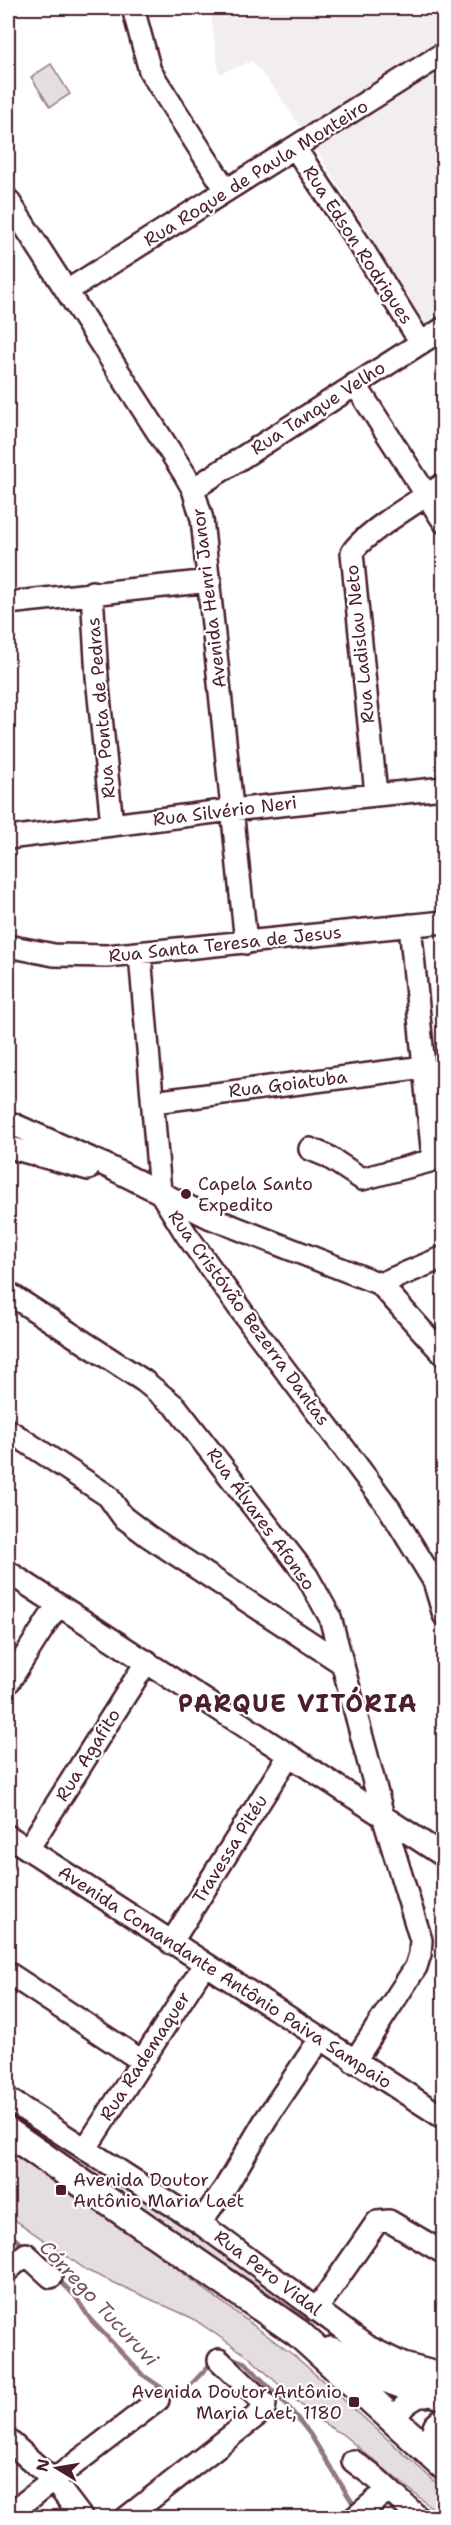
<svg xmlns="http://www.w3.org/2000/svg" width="451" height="2525" font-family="'Shantell Sans',sans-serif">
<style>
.built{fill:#f2eeef}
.green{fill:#e5dee0;stroke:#987e86;stroke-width:1.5}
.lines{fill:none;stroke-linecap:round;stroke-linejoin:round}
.stream{stroke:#91787e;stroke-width:4.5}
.minor-casing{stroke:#4a1f2b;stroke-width:26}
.major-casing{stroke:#4a1f2b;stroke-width:32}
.minor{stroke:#fff;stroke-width:21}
.major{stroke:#fff;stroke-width:27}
.poi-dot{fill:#4a1f2b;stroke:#fff;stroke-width:2}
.labels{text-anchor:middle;stroke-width:4.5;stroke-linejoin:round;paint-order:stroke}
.street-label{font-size:18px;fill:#4a1f2b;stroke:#fff}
.poi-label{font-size:18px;fill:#4a1f2b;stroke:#fff;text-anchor:start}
.water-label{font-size:20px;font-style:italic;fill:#74535c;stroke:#fff}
.district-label{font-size:24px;font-weight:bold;letter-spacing:1.5px;fill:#4a1f2b;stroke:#fff}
</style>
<rect width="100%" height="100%" fill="#fff"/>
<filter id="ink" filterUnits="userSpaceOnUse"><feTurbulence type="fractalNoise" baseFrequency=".0167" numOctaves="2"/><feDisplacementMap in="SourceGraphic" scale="12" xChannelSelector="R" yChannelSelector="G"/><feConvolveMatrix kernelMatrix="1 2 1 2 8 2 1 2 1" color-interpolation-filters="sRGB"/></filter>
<g filter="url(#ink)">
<path class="built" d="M 210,8 L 443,8 L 443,40 L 303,131 L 277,92 L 252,61 L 219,74 Z
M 438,71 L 444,80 L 444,315 L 426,327 L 316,149 Z"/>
<path class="green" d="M 51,64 L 70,94 L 50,107 L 31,77 Z
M 8,2107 L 428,2382 L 443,2387 L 443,2392 L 370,2361 L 115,2190 L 8,2113 Z
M 8,2150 L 125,2230 L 296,2357 L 443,2489 L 443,2517 L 342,2434 L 315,2418 L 249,2357 L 192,2318 L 88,2271 L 8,2215 Z"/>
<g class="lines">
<path class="stream" d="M 8,2233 L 25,2247
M 57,2278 L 75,2296 L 90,2319 L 143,2375 L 171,2394 L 185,2391 L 214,2360
M 222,2354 L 246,2363 L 290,2409 L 310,2434 L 357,2510"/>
<defs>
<path id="minor" d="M 133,8 L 150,71 L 226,190
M 295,148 L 362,248 L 421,343
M 8,200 L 184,473 L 193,489 L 202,519 L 246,943
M 67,291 L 444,53
M 355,384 L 444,522
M 193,489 L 444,328
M 92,592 L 97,677 L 112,824
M 8,603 L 210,581
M 376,794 L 352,553 C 361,535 424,497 444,484
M 8,838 L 231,810 L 444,788
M 8,946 L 54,955 L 107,956 L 444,922
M 140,954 L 160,1192 L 186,1234 L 258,1334 L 389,1508 L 434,1581 L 444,1615
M 153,1102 L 424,1067
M 8,1122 L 103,1164 L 211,1218 L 380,1284 L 444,1355
M 8,1147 L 88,1169
M 310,1149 L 327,1156 L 362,1179 L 430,1161 L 433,1158 L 410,925
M 380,1284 L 444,1257
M 8,1293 L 144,1381 L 176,1407 L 307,1576 L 330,1617 L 383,1816 L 421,1940 L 420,1954 L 416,1967 L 354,2062
M 8,1430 L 108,1496 L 123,1517 L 148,1536 L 340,1662
M 8,1572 L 444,1856
M 8,1683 L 57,1606
M 8,1836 L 444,2118
M 28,1849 L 147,1661
M 171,1943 L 289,1755
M 8,1973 L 142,2061
M 8,2099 L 200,2223 L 366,2346 L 403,2364 L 444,2375
M 86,2148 L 205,1964
M 200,2223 L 225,2188 L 266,2119 L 320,2039
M 8,2270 L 26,2254 L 51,2277
M 316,2310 L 377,2222 L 389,2221 L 444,2253
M 395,2422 C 401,2405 409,2401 425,2393 L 444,2399
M 8,2440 L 54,2481 L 82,2518
M 425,2449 L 435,2425 L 444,2417
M 353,2461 L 377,2479 L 419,2518
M 8,2515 L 158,2400
M 126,2518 L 264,2410 L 265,2404 L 219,2360
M 354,2518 L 388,2490"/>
<path id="major" d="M 8,2132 L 298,2333 L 444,2466
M 331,2351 L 382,2377 L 425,2393"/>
</defs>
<use href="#minor" class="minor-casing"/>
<use href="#major" class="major-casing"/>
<use href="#minor" class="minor"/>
<use href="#major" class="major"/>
</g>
</g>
<g class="poi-dot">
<circle cx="186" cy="1194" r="6"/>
<rect x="55" y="2184" width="12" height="12" rx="3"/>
<rect x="348" y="2396" width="12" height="12" rx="3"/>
</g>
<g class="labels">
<g class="street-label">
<text transform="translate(256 173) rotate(-32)" y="6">Rua Roque de Paula Monteiro</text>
<text transform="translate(358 245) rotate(57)" y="6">Rua Edson Rodrigues</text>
<text transform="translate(318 408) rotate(-33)" y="6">Rua Tanque Velho</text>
<text transform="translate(209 598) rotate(-97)" y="6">Avenida Henri Janor</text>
<text transform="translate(360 644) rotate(-96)" y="6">Rua Ladislau Neto</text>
<text transform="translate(101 708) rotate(-95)" y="6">Rua Ponta de Pedras</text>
<text transform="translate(225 811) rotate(-7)" y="6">Rua Silvério Neri</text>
<text transform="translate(225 944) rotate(-6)" y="6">Rua Santa Teresa de Jesus</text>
<text transform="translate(288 1084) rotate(-7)" y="6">Rua Goiatuba</text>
<text transform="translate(249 1318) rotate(54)" y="6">Rua Cristóvão Bezerra Dantas</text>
<text transform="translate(261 1519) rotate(54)" y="6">Rua Álvares Afonso</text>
<text transform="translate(88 1755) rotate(-58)" y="6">Rua Agafito</text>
<text transform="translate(230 1849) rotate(-58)" y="6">Travessa Pitéu</text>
<text transform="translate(225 1977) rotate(33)" y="6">Avenida Comandante Antônio Paiva Sampaio</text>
<text transform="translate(145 2056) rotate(-57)" y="6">Rua Rademaquer</text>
<text transform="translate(268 2273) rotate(37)" y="6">Rua Pero Vidal</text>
</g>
<g class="poi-label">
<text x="198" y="1190">Capela Santo<tspan x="198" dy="21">Expedito</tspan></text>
<text x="73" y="2186">Avenida Doutor<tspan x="73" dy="21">Antônio Maria Laet</tspan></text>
<text x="342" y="2398" text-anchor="end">Avenida Doutor Antônio<tspan x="342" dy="21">Maria Laet, 1180</tspan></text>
</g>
<g class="water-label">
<text transform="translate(99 2303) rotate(47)" y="7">Córrego Tucuruvi</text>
</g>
<g class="district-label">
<text x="298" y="1712">PARQUE VITÓRIA</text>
</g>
</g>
<rect width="451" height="2525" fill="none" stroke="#fff" stroke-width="30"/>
<rect x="15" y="15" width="421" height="2495" fill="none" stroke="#4a1f2b" stroke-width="2" filter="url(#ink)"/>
<g transform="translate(57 2468) rotate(281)" stroke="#ffffff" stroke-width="4.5" paint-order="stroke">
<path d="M0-4.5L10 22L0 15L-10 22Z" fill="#4a1f2b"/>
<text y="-9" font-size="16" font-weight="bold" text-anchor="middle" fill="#4a1f2b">N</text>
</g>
</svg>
